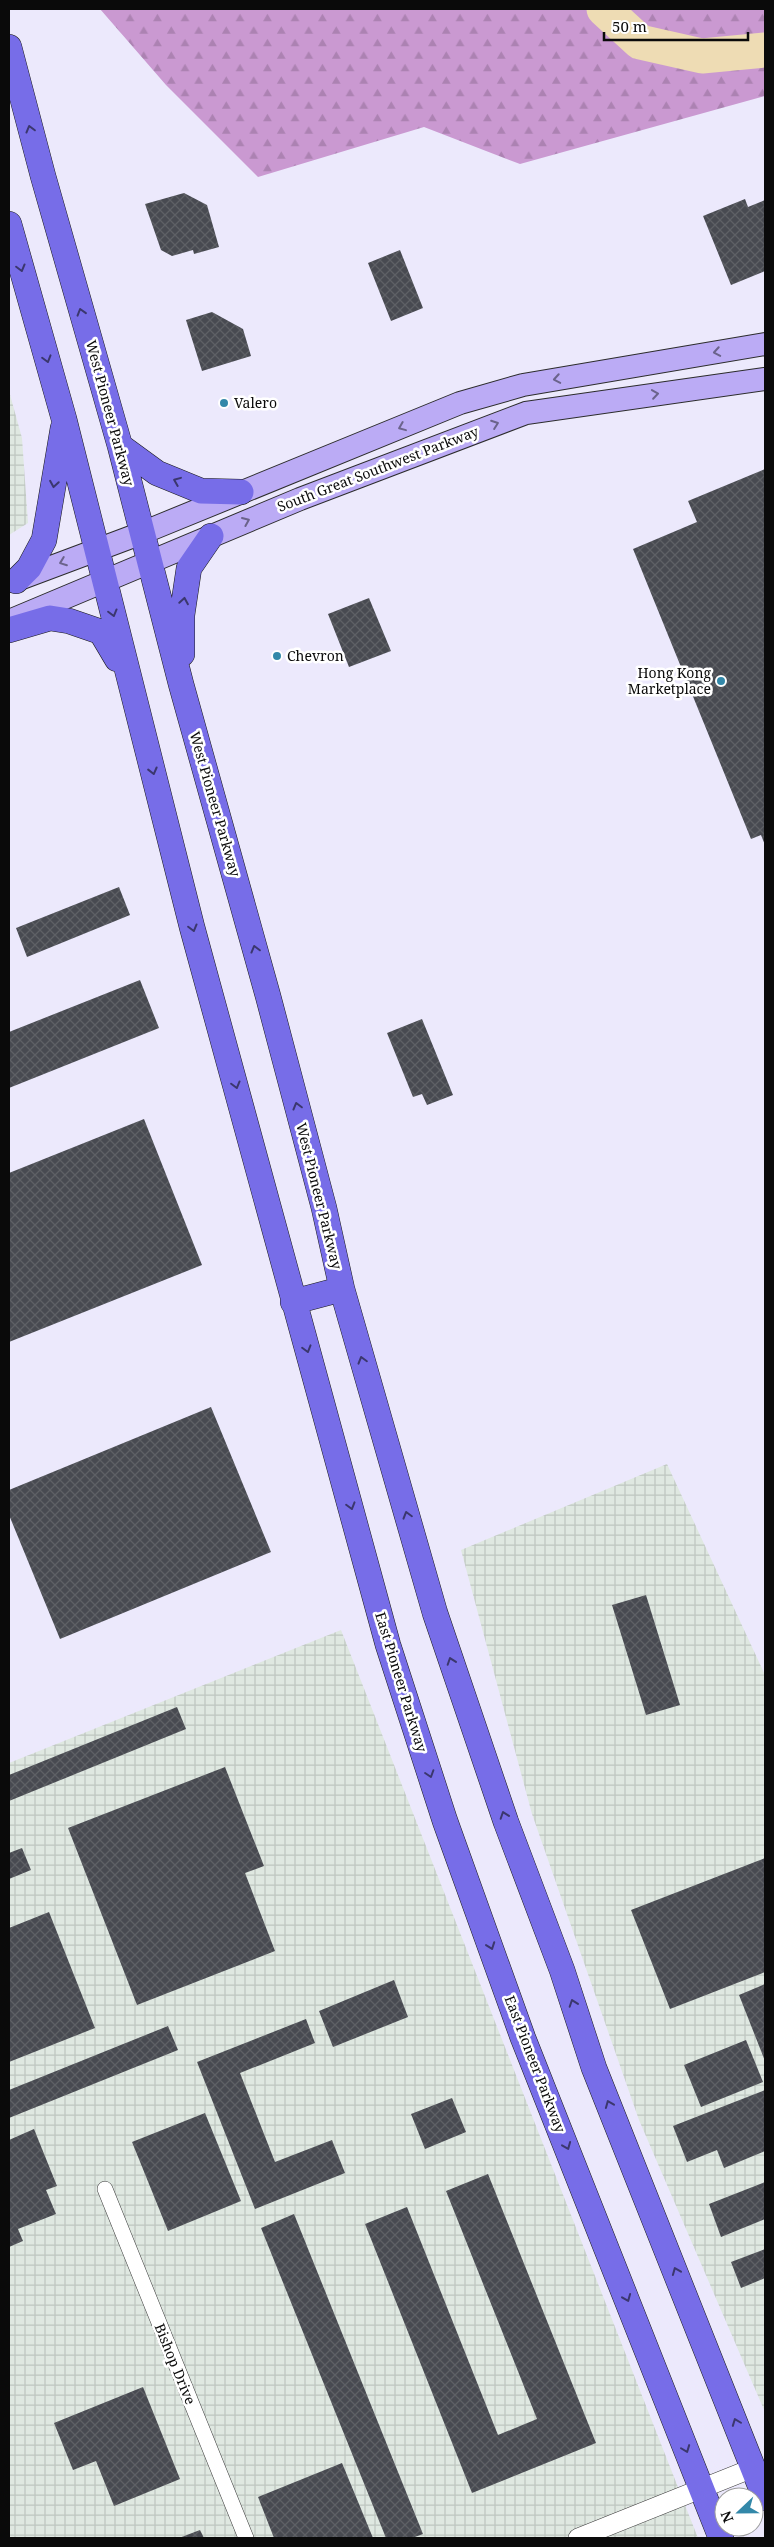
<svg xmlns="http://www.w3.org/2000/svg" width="774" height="2547" font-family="'Noto Serif',serif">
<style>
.industrial{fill:url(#industrial-grid)}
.forest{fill:url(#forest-firs)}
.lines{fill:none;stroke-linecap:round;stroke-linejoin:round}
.river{stroke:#eedcb4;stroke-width:35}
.building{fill:url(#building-cross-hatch)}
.minor-casing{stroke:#3d3d3d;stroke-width:16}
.tertiary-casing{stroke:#3d3d3d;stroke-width:20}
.secondary-casing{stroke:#2c2c2c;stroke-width:24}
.primary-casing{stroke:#1b1b1b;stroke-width:26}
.minor{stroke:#fff;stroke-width:15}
.tertiary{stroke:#fff;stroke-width:19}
.secondary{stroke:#bbabf5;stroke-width:22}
.primary{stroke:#776de8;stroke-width:25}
.oneway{stroke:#3b376e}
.oneway2{stroke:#6b638b}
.poi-dot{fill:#3388a9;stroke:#fff;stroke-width:2}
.labels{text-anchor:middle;stroke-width:5;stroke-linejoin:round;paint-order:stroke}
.poi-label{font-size:14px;fill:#0a0a0a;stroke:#fff;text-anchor:start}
.street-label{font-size:14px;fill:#0a0a0a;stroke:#fff}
</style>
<defs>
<pattern id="industrial-grid" width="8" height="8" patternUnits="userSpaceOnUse" patternTransform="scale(1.25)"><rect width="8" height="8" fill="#dfe8e1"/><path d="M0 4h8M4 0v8" fill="none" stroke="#bec6c0"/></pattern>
<pattern id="forest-firs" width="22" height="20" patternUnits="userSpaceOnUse" patternTransform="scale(1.25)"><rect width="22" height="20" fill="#ca99d1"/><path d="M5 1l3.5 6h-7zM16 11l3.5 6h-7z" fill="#ac82b2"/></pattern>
<pattern id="building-cross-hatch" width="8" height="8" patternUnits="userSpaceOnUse" patternTransform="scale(1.25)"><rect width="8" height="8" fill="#484a51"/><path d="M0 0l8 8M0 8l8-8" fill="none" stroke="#5e6065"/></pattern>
</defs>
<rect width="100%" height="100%" fill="#ece9fc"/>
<path class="industrial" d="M 9,391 L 22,438 L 28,523 L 9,535 Z
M 667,1464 L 765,1675 L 765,2412 L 639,2120 L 532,1814 L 461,1550 Z
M 341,1630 L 698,2538 L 9,2538 L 9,1763 Z"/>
<path class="forest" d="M 100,9 L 765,9 L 765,96 L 520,164 L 424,127 L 258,177 L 166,85 Z"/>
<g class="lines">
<path class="river" d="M 604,9 L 640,42 L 702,56 L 765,50"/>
</g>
<path class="building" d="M 184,193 L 207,205 L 219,247 L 194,254 L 193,250 L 172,256 L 161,250 L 145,204 Z
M 745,199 L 748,207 L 765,200 L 765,271 L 731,285 L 703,216 Z
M 400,250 L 423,308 L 391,321 L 368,263 Z
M 212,312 L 243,329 L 251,356 L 202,371 L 186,320 Z
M 765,469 L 765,845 L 761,835 L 751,839 L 633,549 L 697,522 L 688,501 Z
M 369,598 L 391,651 L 349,667 L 328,614 Z
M 119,887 L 130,915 L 27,957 L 16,928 Z
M 140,980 L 159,1028 L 9,1088 L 9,1032 Z
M 422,1019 L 453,1095 L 427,1105 L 422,1094 L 413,1097 L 387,1033 Z
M 144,1119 L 202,1265 L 9,1342 L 9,1173 Z
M 211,1407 L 271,1552 L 60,1639 L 9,1515 L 9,1490 Z
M 646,1595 L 680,1705 L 646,1715 L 612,1605 Z
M 177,1707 L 186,1729 L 9,1801 L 9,1775 Z
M 225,1767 L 264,1866 L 245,1873 L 275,1951 L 137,2005 L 68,1828 Z
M 22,1848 L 31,1870 L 9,1879 L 9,1853 Z
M 765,1858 L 765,1972 L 670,2009 L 631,1910 Z
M 49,1912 L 95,2028 L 9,2062 L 9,1928 Z
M 394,1980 L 408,2017 L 333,2047 L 319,2011 Z
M 765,1984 L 765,2061 L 739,1995 Z
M 306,2019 L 315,2043 L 240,2073 L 275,2162 L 332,2140 L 345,2173 L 255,2209 L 197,2062 Z
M 168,2026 L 178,2050 L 9,2118 L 9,2090 Z
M 746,2040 L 763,2082 L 701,2107 L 684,2065 Z
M 765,2090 L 765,2151 L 724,2168 L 717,2150 L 687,2162 L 673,2126 Z
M 452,2098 L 466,2132 L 425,2149 L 411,2114 Z
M 205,2113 L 241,2201 L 168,2231 L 132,2142 Z
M 34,2129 L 57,2186 L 46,2190 L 56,2214 L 18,2229 L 23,2241 L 9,2247 L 9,2140 Z
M 488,2174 L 596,2443 L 472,2493 L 365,2224 L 407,2207 L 498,2435 L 537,2419 L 446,2191 Z
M 765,2182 L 765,2219 L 721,2237 L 709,2204 Z
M 294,2214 L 423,2534 L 412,2538 L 386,2538 L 261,2228 Z
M 765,2249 L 765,2278 L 741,2288 L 731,2262 Z
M 143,2387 L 180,2479 L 114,2506 L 96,2461 L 73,2470 L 54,2423 Z
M 342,2463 L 373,2538 L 274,2538 L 258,2497 Z
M 200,2530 L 204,2538 L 179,2538 Z"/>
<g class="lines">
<defs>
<path id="minor" d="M 105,2189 L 246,2538"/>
<path id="tertiary" d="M 578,2538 L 753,2468"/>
<path id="secondary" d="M 14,581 L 142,533 L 460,403 L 523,385 L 765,344
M 14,619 L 300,499 L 526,413 L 765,379"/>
<path id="primary" d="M 9,47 L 43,176 L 120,446 L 181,684 L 268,996 L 324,1208 L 342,1289 L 435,1613 L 506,1822 L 562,1970 L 594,2068 L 765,2498
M 9,224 L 64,419 L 192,927 L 388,1645 L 445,1821 L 523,2038 L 721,2538
M 120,446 L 157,473 L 201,491 L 241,492
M 16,581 L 29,568 L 44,540 L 63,428
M 9,630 L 50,618 L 69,621 L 101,632 L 117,659
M 182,654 L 182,615 L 189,568 L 211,536
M 293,1302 L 342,1289"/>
</defs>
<use href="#minor" class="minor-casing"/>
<use href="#tertiary" class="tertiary-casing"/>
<use href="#secondary" class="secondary-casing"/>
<use href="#primary" class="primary-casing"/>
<use href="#minor" class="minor"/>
<use href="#tertiary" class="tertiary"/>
<use href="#secondary" class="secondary"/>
<use href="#primary" class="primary"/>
</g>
<defs><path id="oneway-chevron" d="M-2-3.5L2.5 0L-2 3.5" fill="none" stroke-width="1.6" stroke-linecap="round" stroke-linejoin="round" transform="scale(1.25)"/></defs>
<g class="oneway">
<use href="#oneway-chevron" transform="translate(30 129) rotate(-105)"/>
<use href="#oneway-chevron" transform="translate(21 268) rotate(75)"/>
<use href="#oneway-chevron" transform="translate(81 312) rotate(-107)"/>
<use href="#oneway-chevron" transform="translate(47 359) rotate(74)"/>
<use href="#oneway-chevron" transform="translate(177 481) rotate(-158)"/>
<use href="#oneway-chevron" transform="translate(54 484) rotate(99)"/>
<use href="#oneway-chevron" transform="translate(184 601) rotate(-81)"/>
<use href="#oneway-chevron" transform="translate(113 613) rotate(75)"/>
<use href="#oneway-chevron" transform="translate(153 771) rotate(76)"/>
<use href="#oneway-chevron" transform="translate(193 928) rotate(75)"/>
<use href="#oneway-chevron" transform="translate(255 949) rotate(-105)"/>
<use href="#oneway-chevron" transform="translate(236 1085) rotate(75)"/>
<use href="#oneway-chevron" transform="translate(297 1106) rotate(-105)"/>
<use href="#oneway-chevron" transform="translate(307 1349) rotate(74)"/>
<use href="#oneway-chevron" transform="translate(362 1360) rotate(-106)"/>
<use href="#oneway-chevron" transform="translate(351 1506) rotate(74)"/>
<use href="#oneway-chevron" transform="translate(407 1515) rotate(-106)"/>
<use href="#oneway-chevron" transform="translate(451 1661) rotate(-109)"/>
<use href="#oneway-chevron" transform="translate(430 1774) rotate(72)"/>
<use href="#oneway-chevron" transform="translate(504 1815) rotate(-109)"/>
<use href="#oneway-chevron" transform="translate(491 1946) rotate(70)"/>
<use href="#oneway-chevron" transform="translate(573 2003) rotate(-109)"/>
<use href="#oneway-chevron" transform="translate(609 2104) rotate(-112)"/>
<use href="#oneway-chevron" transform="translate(567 2146) rotate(68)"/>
<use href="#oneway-chevron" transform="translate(676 2271) rotate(-112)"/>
<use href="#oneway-chevron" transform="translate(627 2298) rotate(68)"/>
<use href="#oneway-chevron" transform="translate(736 2422) rotate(-111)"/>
<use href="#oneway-chevron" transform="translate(686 2449) rotate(69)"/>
</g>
<g class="oneway2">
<use href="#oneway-chevron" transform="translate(717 352) rotate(170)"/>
<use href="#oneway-chevron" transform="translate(557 379) rotate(170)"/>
<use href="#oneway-chevron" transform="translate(655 394) rotate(-8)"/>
<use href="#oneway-chevron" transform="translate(495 424) rotate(-20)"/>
<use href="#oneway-chevron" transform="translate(402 427) rotate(158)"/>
<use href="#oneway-chevron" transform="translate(246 521) rotate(-23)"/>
<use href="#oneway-chevron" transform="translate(63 562) rotate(159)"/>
</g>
<g class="poi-dot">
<circle cx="224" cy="403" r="5"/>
<circle cx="277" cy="656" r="5"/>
<circle cx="721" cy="681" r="5"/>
</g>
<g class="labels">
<g class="poi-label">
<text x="234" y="408">Valero</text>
<text x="287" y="661">Chevron</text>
<text x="711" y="678" text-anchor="end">Hong Kong<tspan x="711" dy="16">Marketplace</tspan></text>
</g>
<g class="street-label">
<text transform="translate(110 413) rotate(75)" y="5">West Pioneer Parkway</text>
<text transform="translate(378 469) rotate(-21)" y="5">South Great Southwest Parkway</text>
<text transform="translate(215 804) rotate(74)" y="5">West Pioneer Parkway</text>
<text transform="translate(319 1196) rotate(76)" y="5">West Pioneer Parkway</text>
<text transform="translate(401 1682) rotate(73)" y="5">East Pioneer Parkway</text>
<text transform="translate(535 2064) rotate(69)" y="5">East Pioneer Parkway</text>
<text transform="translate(175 2364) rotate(68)" y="5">Bishop Drive</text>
</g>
</g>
<rect width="774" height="2547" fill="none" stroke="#0a0a0a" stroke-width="20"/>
<g transform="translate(739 2512) rotate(248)"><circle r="24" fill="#ffffff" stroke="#9d9d9d"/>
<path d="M0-4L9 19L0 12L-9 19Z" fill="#3388a9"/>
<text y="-8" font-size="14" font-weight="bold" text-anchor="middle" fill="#0a0a0a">N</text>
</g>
<path d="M604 32v8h144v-8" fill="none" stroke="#0a0a0a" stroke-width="2.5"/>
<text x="612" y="32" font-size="15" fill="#0a0a0a" stroke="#ffffff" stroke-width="4" paint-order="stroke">50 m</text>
</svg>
